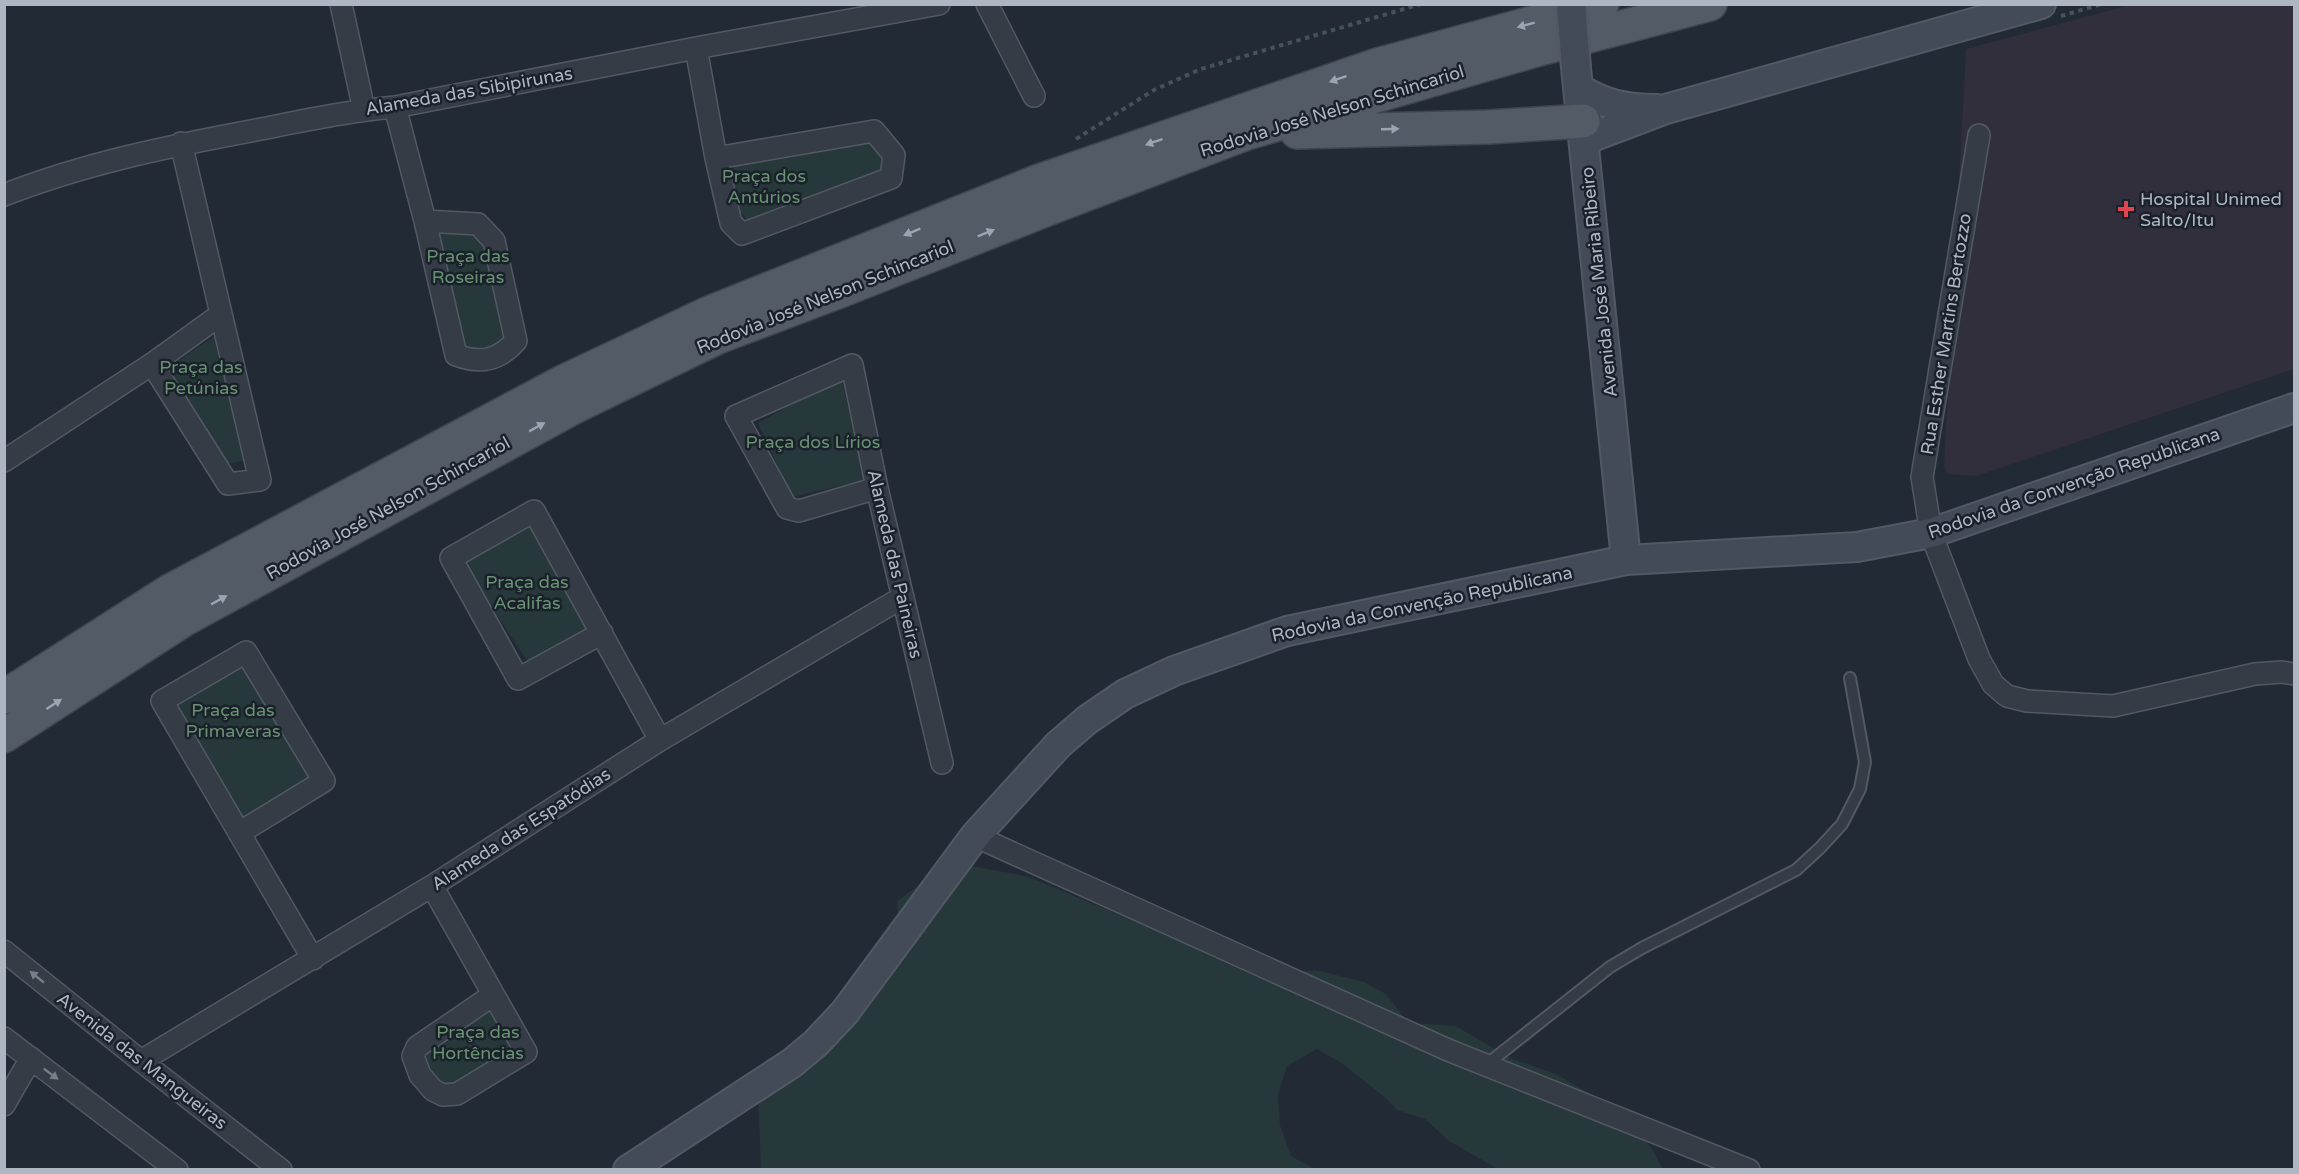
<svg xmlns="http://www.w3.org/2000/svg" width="2299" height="1174" font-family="'Varela Round',sans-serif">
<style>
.medical{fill:#312f3b}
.green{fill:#263839}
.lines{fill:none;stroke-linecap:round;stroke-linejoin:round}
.lane-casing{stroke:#525964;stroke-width:14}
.street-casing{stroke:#525964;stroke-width:24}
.secondary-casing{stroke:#525964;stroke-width:32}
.primary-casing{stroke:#3e4550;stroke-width:36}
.path{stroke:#435356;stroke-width:4;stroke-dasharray:4.5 4.5;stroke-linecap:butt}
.lane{stroke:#353c46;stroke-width:10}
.street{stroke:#353c46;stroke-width:21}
.secondary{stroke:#434b59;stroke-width:28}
.primary{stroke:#535b67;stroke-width:33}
.secondary-bridge-casing{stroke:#525964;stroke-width:32;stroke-linecap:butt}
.secondary-bridge{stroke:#434b59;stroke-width:28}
.oneway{fill:#9da4b1}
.oneway2{fill:#787f8b}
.health-dot{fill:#e0444e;stroke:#1a212b;stroke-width:2}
.labels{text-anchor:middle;stroke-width:5;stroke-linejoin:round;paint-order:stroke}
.street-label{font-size:18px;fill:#afb6c3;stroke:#1a212b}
.park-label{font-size:18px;fill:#699273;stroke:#1a212b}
.poi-label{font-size:18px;fill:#afb6c3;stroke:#1a212b;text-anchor:start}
</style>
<rect width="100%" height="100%" fill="#222a36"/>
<path class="medical" d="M 2130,5 L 2294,5 L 2294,369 L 1976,476 L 1948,474 L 1944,466 L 1966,49 Z"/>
<path class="green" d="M 871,135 L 886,156 L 885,172 L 751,224 L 736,207 L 728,161 Z
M 433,227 L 475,227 L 490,243 L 510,336 L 484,354 L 460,352 Z
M 215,336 L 248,460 L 221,465 L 169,367 Z
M 841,377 L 865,480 L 792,497 L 758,423 Z
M 530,526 L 593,629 L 528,662 L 463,564 Z
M 246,660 L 315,779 L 243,818 L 173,702 Z
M 971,866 L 1026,876 L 1238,964 L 1266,970 L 1320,971 L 1364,982 L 1386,994 L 1406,1020 L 1412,1023 L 1456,1026 L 1508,1057 L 1556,1074 L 1609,1105 L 1633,1126 L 1652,1149 L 1663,1169 L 1498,1169 L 1449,1141 L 1425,1119 L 1397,1110 L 1388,1100 L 1343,1064 L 1317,1049 L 1287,1066 L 1278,1095 L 1280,1125 L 1291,1156 L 1315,1169 L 761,1169 L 758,1096 L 889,959 L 898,915 L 897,902 C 922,881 939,872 971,866 Z
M 492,1001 L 520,1049 L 445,1090 L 424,1069 L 420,1050 Z"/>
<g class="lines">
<defs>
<path id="lane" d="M 1486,1065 L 1610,967 L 1642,948 L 1796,870 L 1820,848 L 1842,824 L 1860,789 L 1865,762 L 1850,678"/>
<path id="street" d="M 341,4 L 364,110
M 987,4 L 1034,96
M 696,48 L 716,158 L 731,223 L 742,234 L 891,178 L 894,155 L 874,131 L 716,158
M 395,107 L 425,221 L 456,355 C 480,364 498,361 516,341 L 494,241 L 478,224 L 425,221
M 1979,135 L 1922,477 L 1931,533 L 1979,659 L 1993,684 L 2007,696 L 2027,701 L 2113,706 L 2255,674 L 2282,672 L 2294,674
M 4,195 C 86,163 170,146 256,130 C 302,121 348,111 395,107 L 696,48 L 939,4
M 152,364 L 228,484 L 260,480 L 181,143
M 4,461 L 152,364 L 220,315
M 877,488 L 799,511 L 787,508 L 736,416 L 852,365 L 877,488 L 942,763
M 602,633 L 518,679 L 451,558 L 534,511 L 660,740
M 239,833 L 324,781 L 246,652 L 162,701 L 313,959
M 975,836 L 1448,1050 L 1749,1170
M 432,886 L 526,1052 L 457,1094 L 443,1095 L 433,1090 L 420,1075 L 413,1056 L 417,1047 L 493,995
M 4,951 L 141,1061 L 281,1170
M 4,1038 L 177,1170
M 141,1061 L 432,886 L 660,740 L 903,597
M 4,1105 L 31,1058"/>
<path id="secondary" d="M 1576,68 L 1626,560
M 1578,88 C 1604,105 1627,109 1657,109
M 1584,140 L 1666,109 L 2041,4
M 628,1170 L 792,1063 L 816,1043 L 845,1012 L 975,836 L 1058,745 L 1087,720 L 1125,694 L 1174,671 L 1287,631 L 1626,560 L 1857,547 L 1931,533 L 2294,408"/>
<path id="primary" d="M 1297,132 L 1488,127 L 1583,121
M 4,697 L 170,591 L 563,382 L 709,313 L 1039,181 L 1377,65 L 1602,4
M 4,736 L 185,619 L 576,406 L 718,337 L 840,291 L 1050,208 L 1247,133 L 1536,50 L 1710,4"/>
</defs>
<use href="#lane" class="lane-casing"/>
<use href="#street" class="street-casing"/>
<use href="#secondary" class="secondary-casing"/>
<use href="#primary" class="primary-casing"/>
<path class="path" d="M 2061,16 L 2102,4
M 1076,139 L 1154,90 L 1201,69 L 1421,4"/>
<use href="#lane" class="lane"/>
<use href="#street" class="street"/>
<use href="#secondary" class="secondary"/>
<use href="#primary" class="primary"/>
<defs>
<path id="secondary-bridge" d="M 1571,4 L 1576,68"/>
</defs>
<use href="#secondary-bridge" class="secondary-bridge-casing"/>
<use href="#secondary-bridge" class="secondary-bridge"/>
</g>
<defs><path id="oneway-solid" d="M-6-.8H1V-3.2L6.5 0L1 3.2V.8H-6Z" transform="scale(1.5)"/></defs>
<g class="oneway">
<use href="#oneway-solid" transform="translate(1526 25) rotate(165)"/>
<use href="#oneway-solid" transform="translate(1338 79) rotate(161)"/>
<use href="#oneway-solid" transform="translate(1390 129) rotate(-2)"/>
<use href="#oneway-solid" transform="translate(1154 142) rotate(161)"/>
<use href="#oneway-solid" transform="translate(912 232) rotate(158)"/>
<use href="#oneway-solid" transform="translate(986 233) rotate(-22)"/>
<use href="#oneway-solid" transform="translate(537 427) rotate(-29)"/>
<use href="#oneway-solid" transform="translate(219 600) rotate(-29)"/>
<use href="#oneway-solid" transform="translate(54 704) rotate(-33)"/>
</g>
<g class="oneway2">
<use href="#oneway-solid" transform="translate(37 977) rotate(-141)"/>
<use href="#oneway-solid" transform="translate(51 1074) rotate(37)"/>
</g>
<path class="health-dot" d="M2123 200h6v6h6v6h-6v6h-6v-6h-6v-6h6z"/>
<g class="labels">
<g class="street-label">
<text transform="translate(469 91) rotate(-10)" y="6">Alameda das Sibipirunas</text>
<text transform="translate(1332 111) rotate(-17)" y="6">Rodovia José Nelson Schincariol</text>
<text transform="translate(1599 282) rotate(-96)" y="6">Avenida José Maria Ribeiro</text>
<text transform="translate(825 297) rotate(-22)" y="6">Rodovia José Nelson Schincariol</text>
<text transform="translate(1946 334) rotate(-81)" y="6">Rua Esther Martins Bertozzo</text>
<text transform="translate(2074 483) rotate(-19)" y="6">Rodovia da Convenção Republicana</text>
<text transform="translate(388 508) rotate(-29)" y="6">Rodovia José Nelson Schincariol</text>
<text transform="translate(895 564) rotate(77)" y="6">Alameda das Paineiras</text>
<text transform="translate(1422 604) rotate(-12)" y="6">Rodovia da Convenção Republicana</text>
<text transform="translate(521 829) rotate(-33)" y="6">Alameda das Espatódias</text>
<text transform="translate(142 1061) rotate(38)" y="6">Avenida das Mangueiras</text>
</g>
<g class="park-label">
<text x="764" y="182">Praça dos<tspan x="764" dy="21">Antúrios</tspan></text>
<text x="468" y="262">Praça das<tspan x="468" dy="21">Roseiras</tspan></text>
<text x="201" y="373">Praça das<tspan x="201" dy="21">Petúnias</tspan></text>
<text x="813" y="448">Praça dos Lírios</text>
<text x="527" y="588">Praça das<tspan x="527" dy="21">Acalifas</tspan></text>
<text x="233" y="716">Praça das<tspan x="233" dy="21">Primaveras</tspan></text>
<text x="478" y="1038">Praça das<tspan x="478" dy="21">Hortências</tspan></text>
</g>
<g class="poi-label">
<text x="2140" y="205">Hospital Unimed<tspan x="2140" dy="21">Salto/Itu</tspan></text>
</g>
</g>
<rect width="2299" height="1174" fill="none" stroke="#afb6c3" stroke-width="12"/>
</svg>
